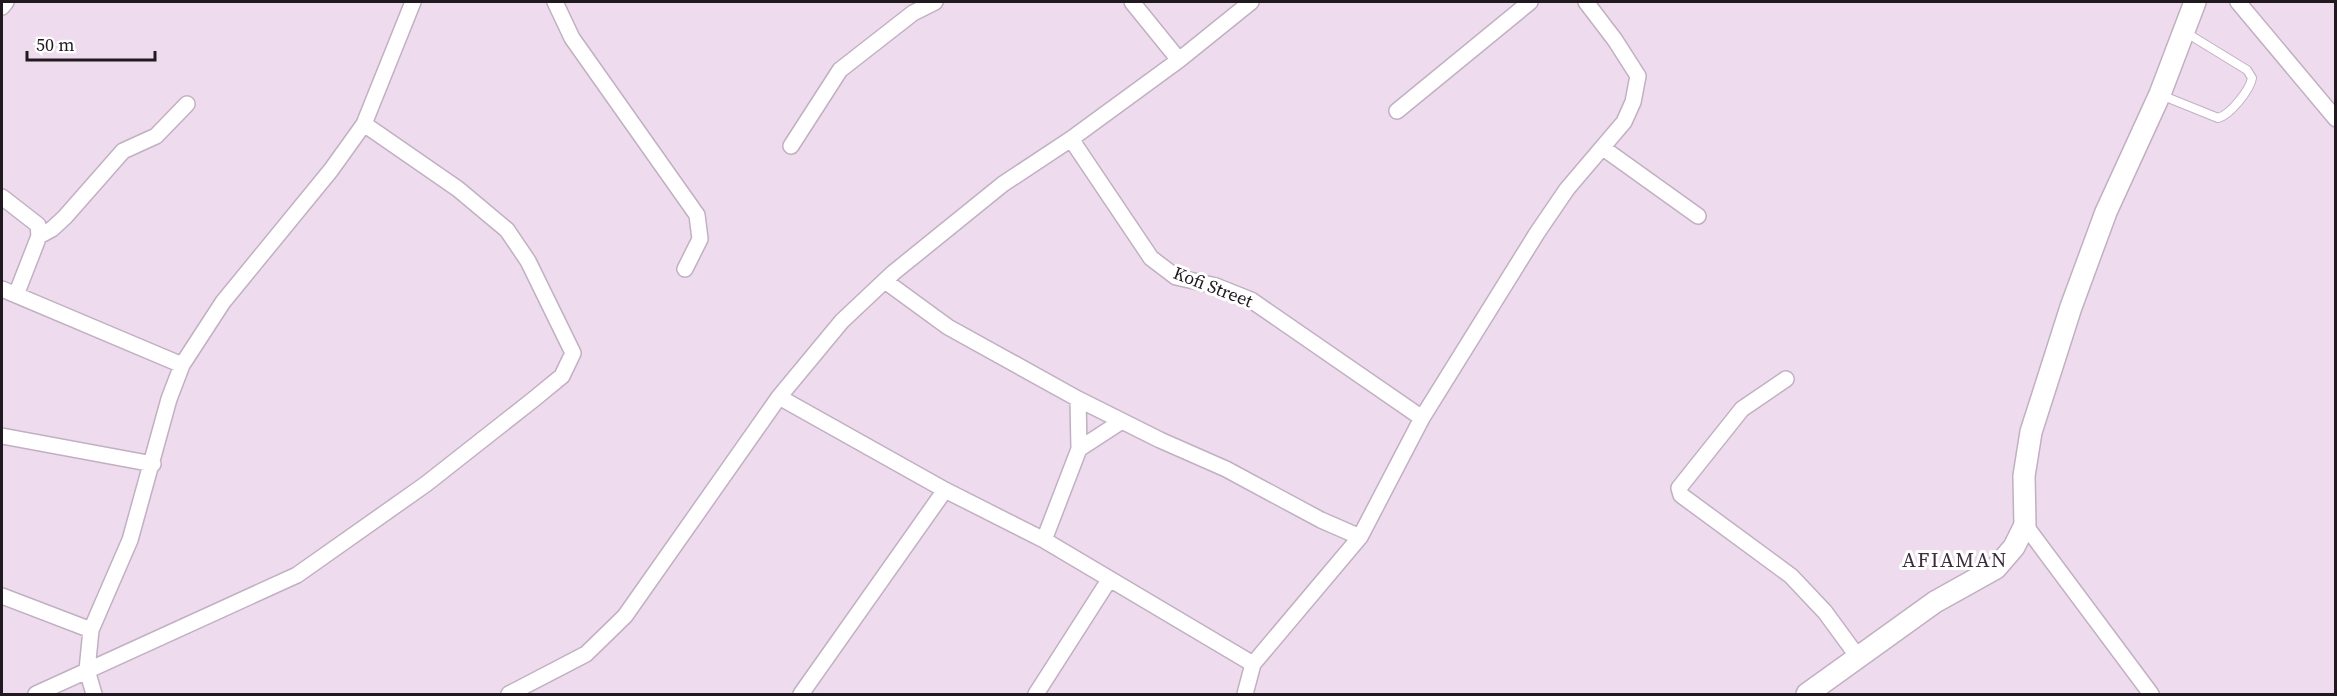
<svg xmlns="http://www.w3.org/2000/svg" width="2337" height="696" font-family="'Source Serif 4',serif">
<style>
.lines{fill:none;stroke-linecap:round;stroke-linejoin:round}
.lane-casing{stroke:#c1b0c1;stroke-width:10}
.street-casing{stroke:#c1b0c1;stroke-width:18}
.secondary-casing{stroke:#c1b0c1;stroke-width:24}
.lane{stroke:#fff;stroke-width:8}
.street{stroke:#fff;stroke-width:15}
.secondary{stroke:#fff;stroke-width:21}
.labels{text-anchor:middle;stroke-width:6;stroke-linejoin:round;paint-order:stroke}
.street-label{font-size:18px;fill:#201a20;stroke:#fff}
.quarter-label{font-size:21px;letter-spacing:1.5px;fill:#3b2e3c;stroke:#fff}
</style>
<rect width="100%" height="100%" fill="#eedcee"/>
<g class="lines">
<defs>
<path id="lane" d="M 2161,95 L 2218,118 C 2230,115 2250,90 2252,78 L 2247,70 L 2185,32"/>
<path id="street" d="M 555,2 L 572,38 L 697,215 L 700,239 L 685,269
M 1132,2 L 1179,60
M 2238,2 L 2336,119
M 2,7 L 6,2
M 1397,111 L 1530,2
M 1071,139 L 1151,258 L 1176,277 L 1216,286 L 1251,300 L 1422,418
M 791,146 L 840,70 L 913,13 L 935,2
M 1603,148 L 1698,216
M 2,197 L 38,225 L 39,236 L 16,295
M 39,236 L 52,229 L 65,217 L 123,151 L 156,136 L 187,104
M 885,281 L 948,327 L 1078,399 L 1160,440 L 1226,469 L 1321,520 L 1360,537
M 2,289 L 182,365
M 1786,379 L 1742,409 L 1679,488 L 1681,495 L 1791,576 L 1825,612 L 1858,657
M 779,397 L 945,490 L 1044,540 L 1253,664
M 1078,399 L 1079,449 L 1122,421
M 2,436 L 153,464
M 2025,525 L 2151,694
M 1044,540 L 1079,449
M 2,596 L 91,630
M 36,694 L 297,575 L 426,484 L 534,399 L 562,376 L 573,353 L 528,261 L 507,230 L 458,189 L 364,124
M 94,694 L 87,670 L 91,630 L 130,540 L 169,399 L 182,365 L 223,302 L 331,170 L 364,124 L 413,2
M 509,694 L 586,654 L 625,616 L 779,397 L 842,321 L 893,273 L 1003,184 L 1071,139 L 1179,60 L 1251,2
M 801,694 L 945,490
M 1036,694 L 1109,580
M 1245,694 L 1253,664 L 1360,537 L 1422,418 L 1537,233 L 1567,189 L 1624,122 L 1633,102 L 1638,76 L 1615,40 L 1586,2"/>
<path id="secondary" d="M 1807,694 L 1935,602 L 1996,568 L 2014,547 L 2025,525 L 2024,476 L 2031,432 L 2071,307 L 2106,212 L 2160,94 L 2195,2"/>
</defs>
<use href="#lane" class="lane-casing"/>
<use href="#street" class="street-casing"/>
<use href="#secondary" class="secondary-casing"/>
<use href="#lane" class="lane"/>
<use href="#street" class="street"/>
<use href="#secondary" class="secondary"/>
</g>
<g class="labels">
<g class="street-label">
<text transform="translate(1213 287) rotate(21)" y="6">Kofi Street</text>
</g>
<g class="quarter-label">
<text x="1955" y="567">AFIAMAN</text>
</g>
</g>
<rect width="2337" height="696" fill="none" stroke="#201a20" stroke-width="6"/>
<path d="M27 51v9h128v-9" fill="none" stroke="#201a20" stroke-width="3"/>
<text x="36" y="51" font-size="18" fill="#201a20" stroke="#ffffff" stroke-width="4.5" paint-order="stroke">50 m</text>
</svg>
